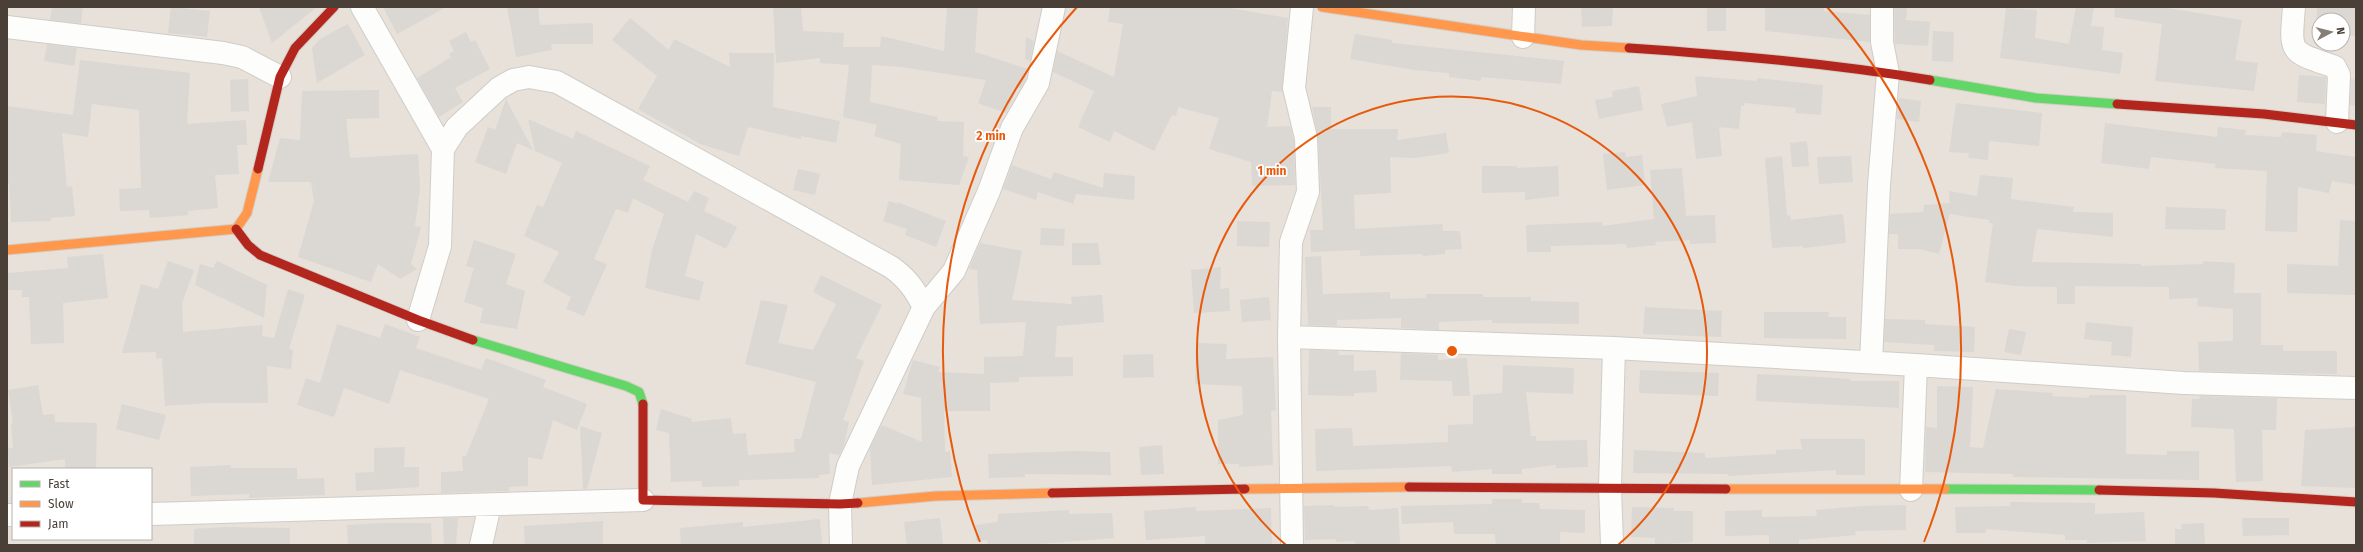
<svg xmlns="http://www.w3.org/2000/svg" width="2363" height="552" font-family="'Fira Sans',sans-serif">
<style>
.residential{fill:#e7e1d9;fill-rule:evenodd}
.building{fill:#dbd7d3}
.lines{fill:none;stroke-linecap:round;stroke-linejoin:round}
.street-casing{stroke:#d0ccc8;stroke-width:24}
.fast-casing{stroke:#d4cdc4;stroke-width:11}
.slow-casing{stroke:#d4cdc4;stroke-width:11}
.jam-casing{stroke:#d4cdc4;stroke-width:11}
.street{stroke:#fdfdfc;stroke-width:22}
.fast{stroke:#63d668;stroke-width:9}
.slow{stroke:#ff974d;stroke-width:9}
.jam{stroke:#b3261e;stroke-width:9}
.ring{fill:none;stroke:#e8590c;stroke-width:2}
.centre{fill:#e8590c;stroke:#fff;stroke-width:2}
.ring-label{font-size:12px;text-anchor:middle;font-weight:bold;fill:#e8590c;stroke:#fff;stroke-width:3.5;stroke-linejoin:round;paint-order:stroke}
</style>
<rect width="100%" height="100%" fill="#f3f0ec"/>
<path class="residential" d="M 7,7 L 2356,7 L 2356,545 L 7,545 ZM 2319,20 L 2343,20 L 2343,44 L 2319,44 ZM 13,469 L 151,469 L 151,539 L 13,539 Z"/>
<path class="building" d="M 52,7 L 83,7 L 81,23 L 50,20 Z
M 171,7 L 210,11 L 207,37 L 168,33 Z
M 259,7 L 317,7 L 272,43 Z
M 383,7 L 446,7 L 397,34 Z
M 507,7 L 538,7 L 540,25 L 593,23 L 593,44 L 551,44 L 552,50 L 516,57 Z
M 773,7 L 801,7 L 803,31 L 844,33 L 843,47 L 880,47 L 881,36 L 944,51 L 947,7 L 978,7 L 975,52 L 1028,69 L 1024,83 L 1021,88 L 1018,87 L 1006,113 L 978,103 L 986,80 L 901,67 L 872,65 L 870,102 L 938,117 L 937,121 L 964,122 L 963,156 L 969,157 L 959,185 L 899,180 L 901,144 L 874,136 L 877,125 L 843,117 L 849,65 L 820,63 L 820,58 L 776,63 Z
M 1110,7 L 1224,7 L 1288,18 L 1282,92 L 1272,91 L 1267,127 L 1290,126 L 1294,140 L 1295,185 L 1252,186 L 1251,162 L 1209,149 L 1219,118 L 1178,107 L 1176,116 L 1172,115 L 1154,151 L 1114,131 L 1110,142 L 1078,127 L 1094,91 L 1053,72 L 1057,51 L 1114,77 L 1123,24 L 1108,22 Z
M 1581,7 L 1613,7 L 1612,26 L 1582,27 Z
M 1707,7 L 1726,7 L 1726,31 L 1707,31 Z
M 1765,7 L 1824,7 L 1824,11 L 1870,15 L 1870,42 L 1765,31 Z
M 1894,7 L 1907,7 L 1906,20 L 1930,22 L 1928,46 L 1895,44 Z
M 2076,7 L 2094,7 L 2091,26 L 2104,27 L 2102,50 L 2123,53 L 2120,74 L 2000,58 L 2006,8 L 2037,10 L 2035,38 L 2069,44 Z
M 2115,7 L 2161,7 L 2242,20 L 2235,60 L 2258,63 L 2254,91 L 2155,81 L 2162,24 L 2114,17 Z
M 2317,7 L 2356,7 L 2356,36 L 2343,36 L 2343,20 L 2319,20 L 2319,36 L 2316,36 Z
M 630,18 L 669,50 L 674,39 L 730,67 L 729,53 L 774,53 L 773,107 L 840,121 L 836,143 L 801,136 L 801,139 L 748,127 L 739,156 L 700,144 L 638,109 L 657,76 L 612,40 Z
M 348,24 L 365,55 L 317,83 L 312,48 L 320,39 Z
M 1933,31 L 1954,32 L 1953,62 L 1932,61 Z
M 466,32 L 471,42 L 475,40 L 490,69 L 455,88 L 463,102 L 439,117 L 417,78 L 451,57 L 449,54 L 454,51 L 449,41 Z
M 1355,34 L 1392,40 L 1392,43 L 1564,61 L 1561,84 L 1481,77 L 1481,81 L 1449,77 L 1449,73 L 1414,70 L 1350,59 Z
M 1026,37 L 1034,41 L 1030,61 L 1025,59 Z
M 47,44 L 77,48 L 74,66 L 44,61 Z
M 80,60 L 190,73 L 187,124 L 246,120 L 247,145 L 237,145 L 239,174 L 215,175 L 218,208 L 188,211 L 188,215 L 150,218 L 149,210 L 120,211 L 119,189 L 141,188 L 139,110 L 92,104 L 88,137 L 62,133 L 67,187 L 72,186 L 75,216 L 51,218 L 51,221 L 11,222 L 9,183 L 7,183 L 7,106 L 73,115 Z
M 2299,75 L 2326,77 L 2325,104 L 2297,102 Z
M 1695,76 L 1757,81 L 1757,78 L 1823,85 L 1821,115 L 1795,113 L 1796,108 L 1744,103 L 1744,106 L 1741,106 L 1739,129 L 1719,127 L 1722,156 L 1696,159 L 1692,122 L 1667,127 L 1661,104 L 1697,96 Z
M 248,79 L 249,111 L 231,112 L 230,80 Z
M 2351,79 L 2356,80 L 2356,106 L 2350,105 Z
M 1639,86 L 1643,110 L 1599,119 L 1595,100 L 1613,97 L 1612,91 Z
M 379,90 L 379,118 L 346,119 L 350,158 L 418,154 L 420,188 L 415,226 L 421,227 L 411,264 L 417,269 L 400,279 L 378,264 L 371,282 L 298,257 L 314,201 L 311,182 L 268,182 L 280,138 L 300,140 L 302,91 Z
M 1899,98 L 1921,101 L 1919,122 L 1897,119 Z
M 506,99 L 533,150 L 517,143 L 506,174 L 475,162 L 488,127 L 495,130 Z
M 1956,103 L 2042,113 L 2039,146 L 1989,141 L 1988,160 L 1968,158 L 1969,153 L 1949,152 Z
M 1312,107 L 1331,107 L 1331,129 L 1398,129 L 1397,140 L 1446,133 L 1449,153 L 1414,158 L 1390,157 L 1391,193 L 1354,195 L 1355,229 L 1442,224 L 1443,231 L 1460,231 L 1462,249 L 1445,250 L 1445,254 L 1423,256 L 1422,254 L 1360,256 L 1360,250 L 1311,252 L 1310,230 L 1323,230 L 1318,137 Z
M 528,119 L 573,139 L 576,131 L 650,166 L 643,180 L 688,202 L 694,191 L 709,198 L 704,211 L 737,227 L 726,249 L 696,234 L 685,276 L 704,282 L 699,301 L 645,288 L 652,250 L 664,214 L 633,198 L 628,213 L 616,209 L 594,259 L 607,264 L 584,316 L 566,309 L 571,297 L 543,282 L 559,252 L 524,236 L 537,205 L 543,207 L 562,163 L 535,151 Z
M 2105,123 L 2217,137 L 2218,127 L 2246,130 L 2245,135 L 2281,137 L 2282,132 L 2317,135 L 2316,151 L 2356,157 L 2356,185 L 2332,181 L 2329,193 L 2298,187 L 2297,232 L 2265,231 L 2267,171 L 2215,168 L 2216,164 L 2151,157 L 2149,169 L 2101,163 Z
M 1807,141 L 1809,166 L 1792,167 L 1790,143 Z
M 1625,152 L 1626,157 L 1642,155 L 1645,185 L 1607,190 L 1603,154 Z
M 1782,156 L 1787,216 L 1790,215 L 1791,220 L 1843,214 L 1846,243 L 1803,248 L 1803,246 L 1772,248 L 1765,158 Z
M 1851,156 L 1853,182 L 1819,184 L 1817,157 Z
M 1012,165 L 1051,179 L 1054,172 L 1103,188 L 1104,173 L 1135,176 L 1134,200 L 1076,194 L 1073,204 L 1038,192 L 1036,200 L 1003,189 Z
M 1482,166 L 1517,166 L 1517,168 L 1558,166 L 1559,196 L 1525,200 L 1525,192 L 1482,193 Z
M 1682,168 L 1686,216 L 1715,215 L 1716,243 L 1690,244 L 1690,240 L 1655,242 L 1656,245 L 1627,248 L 1626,244 L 1551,246 L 1551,252 L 1527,252 L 1526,225 L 1602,222 L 1602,226 L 1654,219 L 1650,170 Z
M 798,169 L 820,174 L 815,195 L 793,190 Z
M 1980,175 L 2013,178 L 2011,199 L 2074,207 L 2073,212 L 2113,213 L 2113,237 L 2037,229 L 2032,262 L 2141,264 L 2141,266 L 2203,264 L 2203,261 L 2235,263 L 2234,293 L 2261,293 L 2261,345 L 2283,345 L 2283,351 L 2337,351 L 2337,374 L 2199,371 L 2198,342 L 2233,341 L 2233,309 L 2197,306 L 2198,298 L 2169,299 L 2169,287 L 2075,286 L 2075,304 L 2057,304 L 2057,287 L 2016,286 L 1985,282 L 1993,223 L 1989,223 L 1989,220 L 1950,214 L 1950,212 L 1939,254 L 1919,249 L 1898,249 L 1898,234 L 1889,234 L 1890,214 L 1923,212 L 1924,205 L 1950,203 L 1949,191 L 1977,196 Z
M 889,201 L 897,204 L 897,202 L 946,221 L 936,247 L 905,235 L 907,229 L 883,221 Z
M 2166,207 L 2226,209 L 2225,230 L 2165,229 Z
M 2340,220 L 2356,221 L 2356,295 L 2287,293 L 2287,264 L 2338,266 Z
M 1237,221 L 1270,222 L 1269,247 L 1237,246 Z
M 1041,228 L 1065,229 L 1064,246 L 1040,245 Z
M 474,240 L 516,254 L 506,284 L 525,291 L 517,329 L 480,323 L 483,308 L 464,302 L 474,268 L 466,266 Z
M 980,243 L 1022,251 L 1012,300 L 1072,304 L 1071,297 L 1102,295 L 1104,322 L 1057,326 L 1055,357 L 1073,357 L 1073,376 L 1019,377 L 1019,382 L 990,383 L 990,411 L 944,411 L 945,452 L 950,451 L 952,477 L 872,485 L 870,448 L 882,425 L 922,442 L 921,398 L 903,394 L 913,360 L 940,367 L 938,372 L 984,374 L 984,357 L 1023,356 L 1026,322 L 980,324 L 977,270 L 969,269 Z
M 1072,243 L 1098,243 L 1101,265 L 1072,265 Z
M 103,254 L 108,298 L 63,303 L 64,343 L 31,344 L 29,297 L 22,297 L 22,290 L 7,290 L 7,273 L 68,268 L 67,257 Z
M 1321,256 L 1323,294 L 1390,292 L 1390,299 L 1426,298 L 1426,294 L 1483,294 L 1483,297 L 1531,297 L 1531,301 L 1579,302 L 1579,324 L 1492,323 L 1492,320 L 1439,322 L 1439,330 L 1401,328 L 1401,318 L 1337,320 L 1337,326 L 1308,325 L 1305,257 Z
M 168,261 L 194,270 L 182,303 L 183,332 L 263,325 L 262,336 L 274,338 L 288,289 L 305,295 L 289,349 L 293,350 L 291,369 L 267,366 L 268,403 L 207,403 L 165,406 L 162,358 L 156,359 L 156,352 L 122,353 L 141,284 L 158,289 Z
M 217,261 L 267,285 L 264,318 L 195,285 L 200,264 L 213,268 Z
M 1221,267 L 1220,289 L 1229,288 L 1230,311 L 1194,313 L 1191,270 Z
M 821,275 L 882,305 L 856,358 L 864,361 L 843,420 L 849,422 L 844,445 L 839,455 L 829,453 L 830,474 L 819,475 L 819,478 L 739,480 L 739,486 L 702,487 L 702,481 L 671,482 L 669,433 L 656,430 L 661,409 L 692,419 L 691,422 L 731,418 L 733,434 L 746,433 L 748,455 L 795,452 L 794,439 L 801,439 L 816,382 L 745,364 L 761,300 L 788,305 L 778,343 L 813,350 L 836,304 L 813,292 Z
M 1269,297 L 1271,320 L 1242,322 L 1240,300 Z
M 1645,307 L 1722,311 L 1721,337 L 1643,334 Z
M 1764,312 L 1829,312 L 1828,317 L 1846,317 L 1846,339 L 1764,338 Z
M 1885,319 L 1925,320 L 1925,324 L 1975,327 L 1974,352 L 1934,351 L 1934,345 L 1884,342 Z
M 2086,322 L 2133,327 L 2131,357 L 2111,355 L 2112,342 L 2084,339 Z
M 337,324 L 380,338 L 385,324 L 420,337 L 416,348 L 481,370 L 486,358 L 546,380 L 543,387 L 587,404 L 577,430 L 553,420 L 542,460 L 528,457 L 528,486 L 509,487 L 509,491 L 441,493 L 441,472 L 463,471 L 462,456 L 466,456 L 489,399 L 400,370 L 389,404 L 344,388 L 334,417 L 297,405 L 306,378 L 320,383 Z
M 2009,329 L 2026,332 L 2021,355 L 2004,352 Z
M 1196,343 L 1227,344 L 1226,359 L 1273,357 L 1276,410 L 1271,411 L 1273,465 L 1239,467 L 1239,464 L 1218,464 L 1218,420 L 1243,415 L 1242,386 L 1195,384 Z
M 1309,350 L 1338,351 L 1339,355 L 1354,355 L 1354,371 L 1376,370 L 1377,392 L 1354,393 L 1354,396 L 1308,395 Z
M 1401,353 L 1438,355 L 1438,360 L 1467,358 L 1470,396 L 1453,396 L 1452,381 L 1400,380 Z
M 1153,354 L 1154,377 L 1123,378 L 1123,355 Z
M 1503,365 L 1574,368 L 1573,394 L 1526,392 L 1531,436 L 1536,436 L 1536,441 L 1587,440 L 1588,467 L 1556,468 L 1556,465 L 1522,469 L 1522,474 L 1492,474 L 1492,469 L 1452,472 L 1451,466 L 1316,471 L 1315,429 L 1352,428 L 1353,446 L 1448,442 L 1448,425 L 1473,424 L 1473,395 L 1502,393 Z
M 1640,370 L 1719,373 L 1718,396 L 1639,393 Z
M 1757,374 L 1821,377 L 1850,379 L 1850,381 L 1899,381 L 1899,408 L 1756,401 Z
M 38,385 L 43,415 L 54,414 L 55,422 L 97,423 L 96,469 L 65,469 L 65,459 L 9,467 L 8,448 L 13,448 L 11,424 L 13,423 L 8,390 Z
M 1937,386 L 1973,387 L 1970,447 L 1983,448 L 1996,389 L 2053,393 L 2052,396 L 2089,398 L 2089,395 L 2126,395 L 2126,454 L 2167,455 L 2167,451 L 2199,451 L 2199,480 L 2013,477 L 2013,474 L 1925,472 L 1926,427 L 1937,428 Z
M 2199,396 L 2277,398 L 2276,430 L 2262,430 L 2263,481 L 2236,482 L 2234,429 L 2191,427 L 2192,399 L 2200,399 Z
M 122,404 L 166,415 L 159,440 L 116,429 Z
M 580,426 L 602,433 L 587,489 L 583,489 Z
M 2356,427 L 2356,488 L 2301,486 L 2305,430 Z
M 1800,439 L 1865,439 L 1865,475 L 1836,475 L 1836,470 L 1728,476 L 1728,474 L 1633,473 L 1634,450 L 1705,453 L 1705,458 L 1776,454 L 1776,450 L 1802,449 Z
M 1162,445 L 1164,474 L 1141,475 L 1139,447 Z
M 405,447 L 404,467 L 419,467 L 419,487 L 356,491 L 355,473 L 374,472 L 374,448 Z
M 1077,451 L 1110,452 L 1111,475 L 1025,474 L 1025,477 L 989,478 L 988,454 Z
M 231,465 L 231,468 L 297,468 L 297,479 L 324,478 L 325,495 L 249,498 L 249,494 L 191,496 L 190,467 Z
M 1492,499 L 1522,499 L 1522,503 L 1539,503 L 1540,509 L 1585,510 L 1585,533 L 1560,532 L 1560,545 L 1496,545 L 1495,534 L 1454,534 L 1453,522 L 1402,524 L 1401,506 L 1492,504 Z
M 2010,502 L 2095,503 L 2095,514 L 2144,512 L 2146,541 L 2087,543 L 2087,540 L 2065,540 L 2065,535 L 1986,529 L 1986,533 L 1956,533 L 1955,507 L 2010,506 Z
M 1334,505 L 1334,507 L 1368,506 L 1369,510 L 1398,508 L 1400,545 L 1355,545 L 1355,541 L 1336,542 L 1336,539 L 1305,540 L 1304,506 Z
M 1906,505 L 1906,530 L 1855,531 L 1856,535 L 1799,540 L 1799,544 L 1769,545 L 1769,535 L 1725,536 L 1725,511 L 1762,510 L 1762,517 L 1817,516 L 1816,510 L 1863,506 Z
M 1196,507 L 1196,511 L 1271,508 L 1272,545 L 1205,545 L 1205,536 L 1146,540 L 1144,511 Z
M 1632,507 L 1674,508 L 1674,511 L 1693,511 L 1693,542 L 1655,545 L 1655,538 L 1631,537 Z
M 1069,510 L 1069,514 L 1112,513 L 1114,538 L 1027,545 L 988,545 L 987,540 L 976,541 L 975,525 L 998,522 L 998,514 Z
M 443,518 L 458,518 L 456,545 L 444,545 Z
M 940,518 L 943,545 L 907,545 L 904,522 Z
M 2242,518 L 2289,518 L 2289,535 L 2243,536 Z
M 820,519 L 822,545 L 681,545 L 680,528 L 743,522 L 743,527 Z
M 603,521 L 603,545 L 525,545 L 524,526 Z
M 380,523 L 431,523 L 432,544 L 348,545 L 347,525 Z
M 2204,523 L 2205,545 L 2175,545 L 2175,529 L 2182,529 L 2181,524 Z
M 225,527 L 290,528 L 290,545 L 194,545 L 194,529 Z"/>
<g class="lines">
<defs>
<path id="street" d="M 362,7 L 443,149
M 2294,7 C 2290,55 2289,51 2335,67 L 2339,75 L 2337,122
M 7,27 L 223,53 L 242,57 L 280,77
M 1523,37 L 1524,7
M 924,307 L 954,271 L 989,191 L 1012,128 L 1038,83 L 1054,7
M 418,320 L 440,246 L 443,149 L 457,127 L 499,88 L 513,80 L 529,77 L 557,82 L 891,267 C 907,278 915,290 924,307 L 848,466 L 840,504 L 841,545
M 1289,337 L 1614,348 L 1916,365 L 2184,383 L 2356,388
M 1871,362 L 1879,185 L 1888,73 L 1882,42 L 1882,7
M 1911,490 L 1916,365
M 151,514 L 643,500
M 7,515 L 13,515
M 481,545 L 490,505
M 1292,545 L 1289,337 L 1291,242 L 1308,192 L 1306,138 L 1294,88 L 1302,7
M 1612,545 L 1610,487 L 1614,348"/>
<path id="fast" d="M 1930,80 L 2036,98 L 2117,104
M 473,340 L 626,386 L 639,392 L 643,404
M 1945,489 L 2099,490"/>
<path id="slow" d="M 1322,7 L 1581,45 L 1629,48
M 7,250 L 236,229 L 247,213 L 258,169
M 1245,489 L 1409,487
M 1726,489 L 1945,489
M 858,503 L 936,496 L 1052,493"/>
<path id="jam" d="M 1629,48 C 1731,55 1829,63 1930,80
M 2117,104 L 2264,114 L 2356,125
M 258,169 L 280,77 L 295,48 L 334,7
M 236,229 L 248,245 L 260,255 L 418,320 L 473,340
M 643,404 L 643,500 L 840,504 L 858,503
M 1409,487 L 1726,489
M 2099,490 L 2214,493 L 2356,502
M 1052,493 L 1245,489"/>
</defs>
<use href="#street" class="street-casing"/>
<use href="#fast" class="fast-casing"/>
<use href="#slow" class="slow-casing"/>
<use href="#jam" class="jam-casing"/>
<use href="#street" class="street"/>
<use href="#fast" class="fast"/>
<use href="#slow" class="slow"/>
<use href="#jam" class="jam"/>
</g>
<g class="ring">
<path d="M1286 545A255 255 0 1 1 1618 545"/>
<path d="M980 542A509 509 0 0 1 1077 7M1827 7A509 509 0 0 1 1924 542"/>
</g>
<circle cx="1452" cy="351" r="6" class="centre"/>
<g class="ring-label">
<text x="991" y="140">2 min</text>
<text x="1272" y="175">1 min</text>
</g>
<rect width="2363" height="552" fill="none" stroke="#4a4037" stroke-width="16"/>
<rect x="12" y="468" width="140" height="72" fill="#ffffff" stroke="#b7b3af"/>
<rect x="20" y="481" width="20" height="6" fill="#63d668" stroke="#b7b3af"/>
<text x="48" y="488" font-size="12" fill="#4a4037">Fast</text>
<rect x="20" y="501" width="20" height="6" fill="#ff974d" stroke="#b7b3af"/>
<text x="48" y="508" font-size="12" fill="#4a4037">Slow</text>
<rect x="20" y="521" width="20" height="6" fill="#b3261e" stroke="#b7b3af"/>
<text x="48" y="528" font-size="12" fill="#4a4037">Jam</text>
<g transform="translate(2331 32) rotate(83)"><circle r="19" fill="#ffffff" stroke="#b7b3af"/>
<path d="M0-3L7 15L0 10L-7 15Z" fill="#857e76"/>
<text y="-6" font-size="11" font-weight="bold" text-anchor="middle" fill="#4a4037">N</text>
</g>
</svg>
